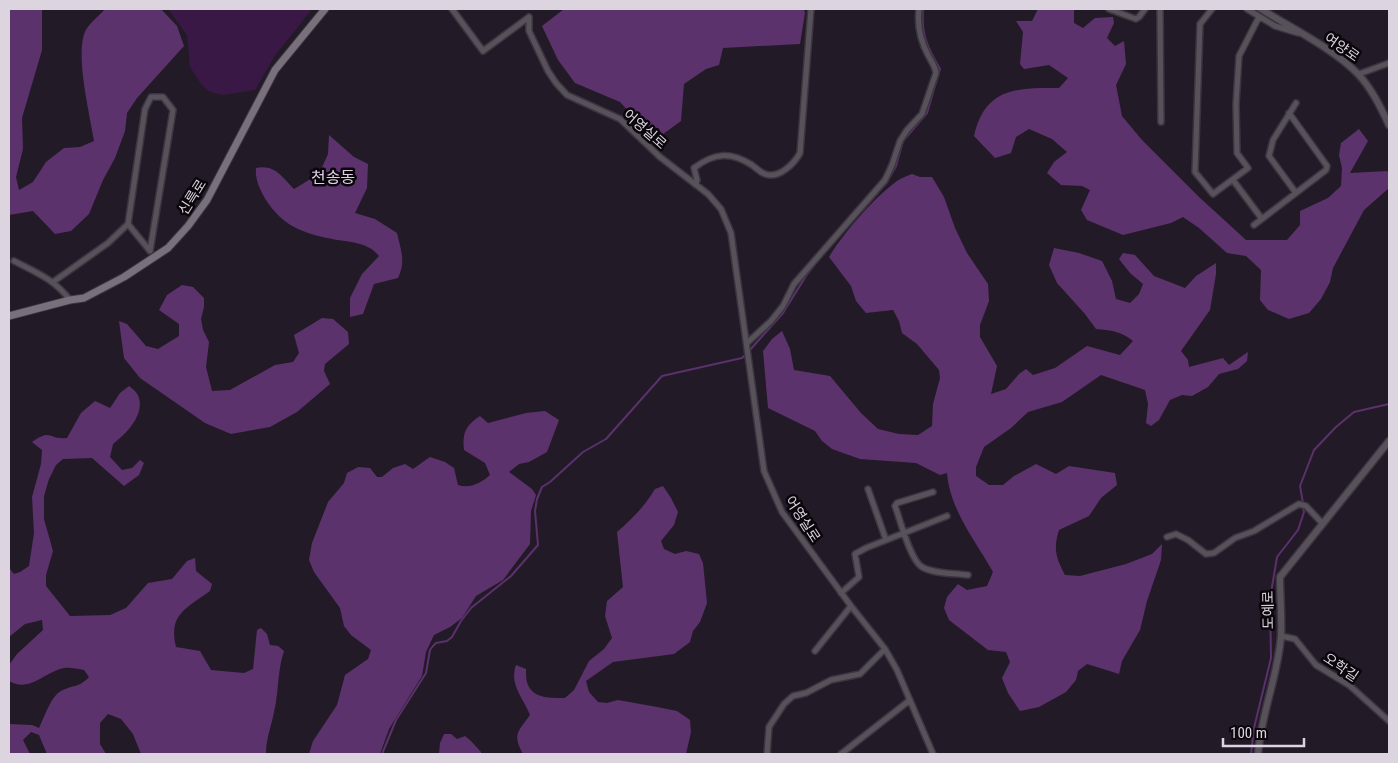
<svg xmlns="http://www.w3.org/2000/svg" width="1398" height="763" font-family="'Roboto Condensed','Noto Sans KR',sans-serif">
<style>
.green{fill:#391845}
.forest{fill:#5c326d}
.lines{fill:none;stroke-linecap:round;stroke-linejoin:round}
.stream{stroke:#5b316c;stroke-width:2}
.minor-casing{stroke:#3d3441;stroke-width:8}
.tertiary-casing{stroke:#3d3441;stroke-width:9}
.secondary-casing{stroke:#3d3441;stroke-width:9}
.minor{stroke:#575259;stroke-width:5}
.tertiary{stroke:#575259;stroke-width:6}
.secondary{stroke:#78707b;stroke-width:7}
.labels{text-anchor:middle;stroke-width:5;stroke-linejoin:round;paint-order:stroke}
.street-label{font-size:14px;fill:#dcd5df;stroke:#0a060c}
.quarter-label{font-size:16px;fill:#ded1e4;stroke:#0a060c}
</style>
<rect width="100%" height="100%" fill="#231a27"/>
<path class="green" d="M 168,9 L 312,9 L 274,57 L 255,90 L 223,95 L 210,92 L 201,84 L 190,67 L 187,35 Z"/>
<path class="forest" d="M 9,9 L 42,9 L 42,50 L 22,118 L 23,149 L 16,177 L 19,190 L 33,182 L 46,162 L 64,148 L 80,147 L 94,141 C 90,116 75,55 85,32 C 88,24 99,16 105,9 L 161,9 L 177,26 L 184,46 L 137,98 L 127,113 L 125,131 L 115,158 L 103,180 L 89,214 L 71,231 L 55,234 L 33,211 L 9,215 Z
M 564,9 L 804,9 L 805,13 L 800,44 L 723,48 L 719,65 L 706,69 L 684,84 L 681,121 L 655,140 L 620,102 L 575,83 L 558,60 L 542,26 Z
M 1038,9 L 1074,9 L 1074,23 L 1083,28 L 1095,18 L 1113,17 L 1114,23 L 1107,38 L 1115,46 L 1124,41 L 1126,64 L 1116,85 L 1122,116 L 1142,140 L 1199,197 L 1246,240 L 1287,240 L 1300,225 L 1300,211 L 1328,198 L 1341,186 L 1342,168 L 1339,155 L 1341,143 L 1359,129 L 1368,141 L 1350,173 L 1387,171 L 1389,174 L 1389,188 L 1364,210 L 1333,268 L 1330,282 L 1321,299 L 1309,313 L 1289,319 L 1268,310 L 1260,300 L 1261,270 L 1246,256 L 1227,253 L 1199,228 L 1183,217 L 1171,223 L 1123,235 L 1087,220 L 1081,210 L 1090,190 L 1082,186 L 1061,185 L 1047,173 L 1054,162 L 1067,152 L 1052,139 L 1029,129 L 1016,137 L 1011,153 L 995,158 L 974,136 C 985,87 1017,88 1059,88 L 1068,78 L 1049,65 L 1024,69 L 1020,64 L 1023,32 L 1016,21 L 1032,21 Z
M 329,135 L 354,157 L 368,164 L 367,188 L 355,213 L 375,219 L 397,233 C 401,251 406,261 398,278 L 374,284 L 363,314 L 350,317 L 350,298 L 362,274 L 379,256 C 369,243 352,242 337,240 C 306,234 284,228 266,200 C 260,190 255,180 256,168 C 275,164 282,177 294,189 L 319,174 L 328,154 Z
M 912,174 L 920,177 L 932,177 L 944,197 L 955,228 L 967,253 L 988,284 L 989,301 L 980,325 L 980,337 L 997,366 L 991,394 L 1006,389 L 1019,374 L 1026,369 L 1033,375 L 1055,368 L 1087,346 L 1120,355 L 1133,341 C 1123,332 1110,330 1096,329 L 1085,314 L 1057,283 L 1049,265 L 1054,248 L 1079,253 L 1102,261 L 1112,281 L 1116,299 L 1130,303 L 1139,294 L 1143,284 L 1130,273 L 1119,259 L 1123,253 L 1135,255 L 1154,276 L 1185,288 L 1196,276 L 1216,263 L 1216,274 L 1210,310 L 1181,351 L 1188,360 L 1189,367 L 1223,358 L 1229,365 L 1248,352 L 1247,361 L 1238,369 L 1219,374 L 1208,387 L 1192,396 L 1182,395 L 1170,400 L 1159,420 L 1151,426 L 1146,423 L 1148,404 L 1145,390 L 1101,375 L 1062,402 L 1028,412 L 1011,428 L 984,447 L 976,467 L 976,476 L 989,485 L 1003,485 L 1014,476 L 1036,464 L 1056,474 L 1069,466 L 1115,473 L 1117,485 L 1101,498 L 1089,516 L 1059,530 C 1053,549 1056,558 1065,575 L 1080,576 L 1126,564 L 1152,554 L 1162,544 L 1161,560 L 1147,601 L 1140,630 L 1122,661 L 1119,674 L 1087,664 L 1078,671 L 1076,680 L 1066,692 L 1039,707 L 1020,711 L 1008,693 L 1002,678 L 1010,662 L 1006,652 L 988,650 L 949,620 L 944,608 L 947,597 L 958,584 L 967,590 L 987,586 L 993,572 C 975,540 950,510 947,473 L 940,475 L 916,463 L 860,459 L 832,449 L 822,441 L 815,431 L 768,408 L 763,351 L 772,339 L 782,331 L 790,349 L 794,370 L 830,376 L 861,413 L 878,429 L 899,434 L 918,435 L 932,426 L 933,404 L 940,378 L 939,370 L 917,344 L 902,333 L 899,321 L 893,310 L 866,313 L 856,301 L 851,286 L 829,257 C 845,231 873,199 897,181 C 901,178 907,176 912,174 Z
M 182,285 L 193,287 L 204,298 L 204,307 L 201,319 L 203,330 L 209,342 L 206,367 L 212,391 L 230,390 L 275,365 L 293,362 L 299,353 L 294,335 L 322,318 L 333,319 L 348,332 L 349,344 L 325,364 L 324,371 L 330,384 L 297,412 L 270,427 L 231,434 L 205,423 L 140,378 L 124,358 L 119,321 L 127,324 L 146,346 L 158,349 L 179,336 L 179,324 L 159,310 L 167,295 Z
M 129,386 C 133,389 138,393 139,398 C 144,416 126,434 113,444 L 110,457 L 122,470 L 132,468 L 140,460 L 144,463 L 139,475 L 124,486 L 92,458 L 63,459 L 56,465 L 49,479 L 44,496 L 44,519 L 53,551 L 46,575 L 46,586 L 70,616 L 110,615 L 126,608 L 148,583 L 172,579 L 187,561 L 195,558 L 196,571 L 212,584 L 210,591 C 187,608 168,614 176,647 L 200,651 L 211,670 L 244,673 L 253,669 L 257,630 L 261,628 L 267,634 L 270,645 L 278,646 L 284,651 C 277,672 279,691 274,712 C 271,728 266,738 266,754 L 141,754 L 133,734 L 121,719 L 108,714 L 100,723 L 100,744 L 106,754 L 47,754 L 39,735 L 31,732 L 23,740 L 30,754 L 9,754 L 9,724 L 32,725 L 39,728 C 44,718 51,696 61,691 C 72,685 79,688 89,677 L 84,670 C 78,669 70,667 64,668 C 44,672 30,693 9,681 L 9,665 L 17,654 L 43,630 L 42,620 L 25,624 L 9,637 L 9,568 L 14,574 L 20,572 L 29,566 L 34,533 L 32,497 L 41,464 L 42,450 L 32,442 C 53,428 47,440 67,438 L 81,413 L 95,401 L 110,408 L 120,393 Z
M 545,411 L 559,420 L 547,452 L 529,462 L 519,464 L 509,472 L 532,489 L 536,495 L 531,511 L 530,544 L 503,580 L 476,596 L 462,618 L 450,627 L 434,635 L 426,652 L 422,676 L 389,729 L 380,754 L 309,754 L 313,741 L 337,705 L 345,675 L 368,659 L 371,650 L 351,635 L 344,626 L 340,608 L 314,572 L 309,560 L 312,543 L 328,502 L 344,483 L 347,473 L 358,467 L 370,468 L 377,477 L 382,477 L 393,468 L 405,464 L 413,469 L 430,457 L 445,462 L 454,468 L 458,485 C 470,489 481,483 490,475 L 485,463 L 464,450 C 462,433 466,425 480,416 L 488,423 L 526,413 Z
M 663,486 L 671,498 L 678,512 L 674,525 L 661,541 L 664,549 L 675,554 L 686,551 L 699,554 L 703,563 L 707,603 L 700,622 L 693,631 L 690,642 L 674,654 L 613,662 L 586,681 L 589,692 L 598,702 L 607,703 L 618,700 L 657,707 L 677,711 L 690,720 L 691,732 L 686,754 L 523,754 C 512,734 518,732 530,715 C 523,697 509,685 516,665 L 526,669 C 526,674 526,681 528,685 C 534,699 552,698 565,698 L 574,690 L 589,661 L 604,649 L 612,638 L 605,616 L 607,601 L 623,587 L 617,532 C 632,519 645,506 655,489 Z
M 444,734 L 451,734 L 457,739 L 465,736 L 471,741 L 481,752 L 481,754 L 439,754 L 440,743 Z"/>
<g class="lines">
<path class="stream" d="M 862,211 L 887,182 L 896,166 L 903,141 L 927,113 L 940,69 C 927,47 921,34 923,9
M 749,351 L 783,313 L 806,276 L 822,255
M 1303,503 L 1300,486 L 1314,450 L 1336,427 L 1354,412 L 1389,404
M 382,754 L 396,720 L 426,673 L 430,650 L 433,646 L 436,643 L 447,641 L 452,637 L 461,621 L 471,608 L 511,576 L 538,545 L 535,511 L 537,499 L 542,487 L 550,482 L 583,452 L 606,439 L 662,376 L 742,358 L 746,354
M 1251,754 L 1254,728 L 1271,658 L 1270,599 L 1277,557 L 1298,530 L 1304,512 L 1303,508"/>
<defs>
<path id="minor" d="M 452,9 L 483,51 L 529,17 L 529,31 L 548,71 L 556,83 L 567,95 L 620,119 L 660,157 L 708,194 L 721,209 L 731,233 L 764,471 L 782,512 L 851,606 L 885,649 L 897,670 L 933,754
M 1109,9 L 1136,19 L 1139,17 L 1145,9
M 1160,9 L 1161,122
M 1212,9 L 1200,24 L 1195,172 L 1213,194 L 1248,168 L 1237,153 L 1236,104 L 1239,56 L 1259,17
M 1247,9 L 1275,26 L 1298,33
M 1359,74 L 1389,63
M 1233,180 L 1262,219
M 696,185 L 697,180 L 694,168 C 715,152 731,152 752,165 C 756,168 761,173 765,174 C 779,179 794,164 800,153 L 811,9
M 1296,193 L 1269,156 L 1273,140 L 1296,103
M 128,224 L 150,251
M 1254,225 L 1326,170 L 1327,166 L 1289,113
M 14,261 C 37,273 54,279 70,300
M 53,282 L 108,243 L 128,224 L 145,109 L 151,97 L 163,97 L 173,110 L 150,251
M 747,343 L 771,321 L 783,306 L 794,284 L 885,180 L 892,165 L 900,141 L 907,130 L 922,114 L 936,73 C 935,66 931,61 928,55 C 920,40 917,26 919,9
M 868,489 L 886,540
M 933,492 L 897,503 L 895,506 C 900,519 910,560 922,567 C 934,574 954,573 968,575
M 1167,537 L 1176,534 L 1188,540 L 1206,554 L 1214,553 L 1235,538 L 1254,531 L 1299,504 L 1306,506 L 1323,524
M 841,593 L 859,577 L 855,554 L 866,548 L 947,516
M 1281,636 L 1295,639 L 1316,665 L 1349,685 L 1389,721
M 815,651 L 851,606
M 767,754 L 769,727 L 784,704 L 793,696 L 806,693 L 831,680 L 860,674 L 885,649
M 841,754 L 910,700"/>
<path id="tertiary" d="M 1261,9 C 1291,28 1332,48 1357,73 C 1371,87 1381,108 1389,125
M 1258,754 C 1261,714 1278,676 1281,636 C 1282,617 1280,597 1280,577 L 1389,441"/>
<path id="secondary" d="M 9,316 L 70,300 L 84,298 L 124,277 L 168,248 L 188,226 L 207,200 L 275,70 L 325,9"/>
</defs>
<use href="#minor" class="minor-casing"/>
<use href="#tertiary" class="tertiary-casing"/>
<use href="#secondary" class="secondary-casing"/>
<use href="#minor" class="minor"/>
<use href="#tertiary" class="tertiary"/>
<use href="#secondary" class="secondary"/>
</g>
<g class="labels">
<g class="street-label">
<text transform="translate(1342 47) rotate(35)" y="5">여양로</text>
<text transform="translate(645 129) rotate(41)" y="5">어영실로</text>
<text transform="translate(192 197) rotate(-58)" y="5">신륵로</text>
<text transform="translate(803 519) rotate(57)" y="5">어영실로</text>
<text transform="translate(1268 610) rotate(-91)" y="5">도예로</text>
<text transform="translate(1341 667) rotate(34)" y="5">오학길</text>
</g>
<g class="quarter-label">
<text x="333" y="183">천송동</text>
</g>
</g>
<rect width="1398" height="763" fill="none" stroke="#dcd5df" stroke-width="20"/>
<path d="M1223 738v8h81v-8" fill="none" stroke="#dcd5df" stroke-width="2.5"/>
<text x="1230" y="738" font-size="15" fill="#dcd5df" stroke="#0a060c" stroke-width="4" paint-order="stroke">100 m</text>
</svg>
